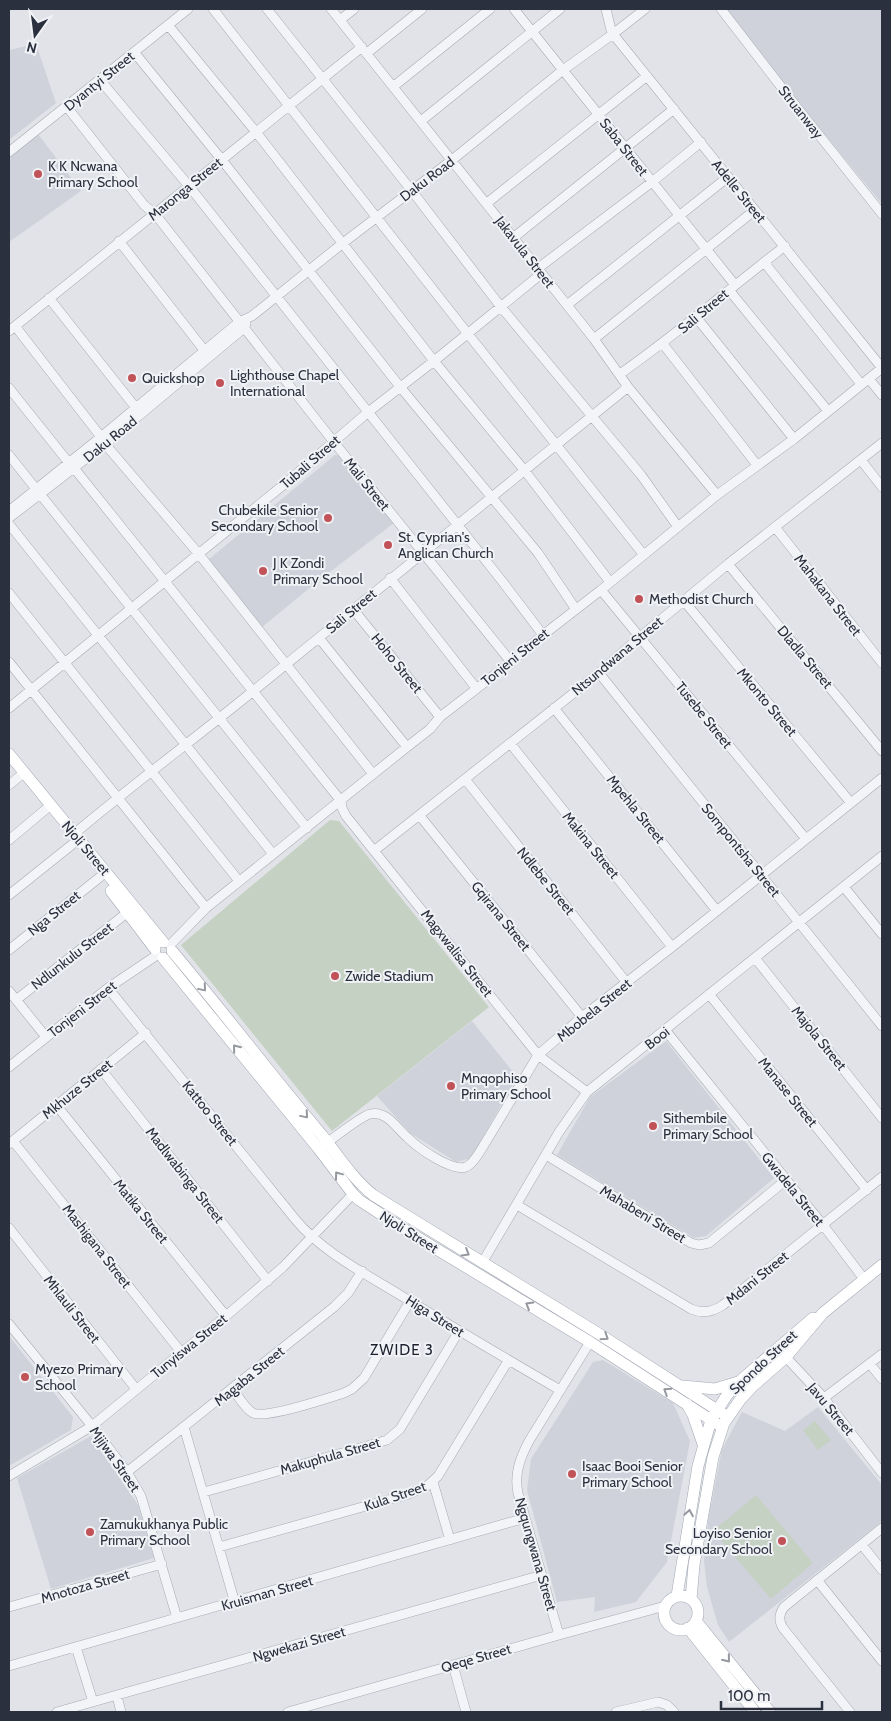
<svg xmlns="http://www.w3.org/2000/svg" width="891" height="1721" font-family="Cabin,sans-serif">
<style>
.built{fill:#cfd2da}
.green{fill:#c5d1c3}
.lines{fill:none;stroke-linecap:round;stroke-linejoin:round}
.minor-casing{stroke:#a7aab2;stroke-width:10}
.major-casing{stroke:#a2a7b3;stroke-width:12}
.minor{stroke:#f3f4f7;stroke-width:9}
.major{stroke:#fff;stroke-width:11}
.oneway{stroke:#95989e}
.poi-dot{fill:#c15358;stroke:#f0f2f6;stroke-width:2}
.labels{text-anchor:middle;stroke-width:4;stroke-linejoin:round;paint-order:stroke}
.street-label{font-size:14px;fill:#2b303e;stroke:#f0f2f6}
.poi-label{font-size:14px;fill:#2b303e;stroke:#f0f2f6;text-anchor:start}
.neighbourhood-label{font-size:15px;letter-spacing:1px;fill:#1d212f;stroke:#f0f2f6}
</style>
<rect width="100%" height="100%" fill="#e1e3e8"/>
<path class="built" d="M 725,9 L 882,9 L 882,204 L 765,61 Z
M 36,44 L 56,103 L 9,140 L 9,50 Z
M 38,134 L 81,191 L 9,242 L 9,157 Z
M 335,455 L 342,456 L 394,523 L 318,581 L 261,628 L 208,560 Z
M 472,1021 L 517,1077 L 471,1158 L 456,1162 L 410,1133 L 377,1096 Z
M 666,1041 L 774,1178 L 706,1236 L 694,1238 L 557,1155 L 590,1097 Z
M 9,1336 L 73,1417 L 71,1430 L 9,1466 Z
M 603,1360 L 673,1403 L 690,1441 L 667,1562 L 636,1602 L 594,1612 L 595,1597 L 557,1602 L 527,1490 L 531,1459 L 593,1362 Z
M 818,1407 L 882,1485 L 882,1521 L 729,1642 L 718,1625 L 707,1587 L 704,1561 L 709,1515 L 722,1449 L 742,1412 L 785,1431 Z
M 91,1436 L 138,1505 L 154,1558 L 51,1589 L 17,1478 Z"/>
<path class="green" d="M 330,820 L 339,821 L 489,1007 L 332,1131 L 181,945 Z
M 815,1421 L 831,1440 L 818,1450 L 803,1430 Z
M 756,1495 L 813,1563 L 771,1599 L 713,1531 Z"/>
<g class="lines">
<defs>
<path id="minor" d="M 213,9 L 468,334 L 643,554
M 267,9 L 412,191 L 501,307 L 641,475 L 678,527
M 331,9 L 594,339 L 628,387 L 717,495
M 514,9 L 735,285
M 721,9 L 799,110 L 882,214
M 340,20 L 354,9
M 168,25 L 256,132 L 434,361 L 525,471 L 610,582
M 134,52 L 222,160 L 401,388 L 538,553 L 575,608
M 367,53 L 422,9
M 100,80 L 189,186 L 502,581 L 543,635
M 394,86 L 490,9
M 67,107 L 144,205 L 155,214 L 333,441 L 511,662
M 421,121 L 560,9
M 9,152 L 188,9
M 487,203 L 647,76
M 513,238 L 674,109
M 119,241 L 204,350
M 764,262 L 861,384
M 537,269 L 652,182 L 701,142
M 729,290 L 828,411
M 49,298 L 136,408
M 567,305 L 728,177
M 696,317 L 794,439
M 15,326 L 101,437
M 9,331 L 362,47
M 594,339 L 755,210
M 663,344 L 757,465
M 620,374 C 677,334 729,289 785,246
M 869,379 L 882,395
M 9,388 L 69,463
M 105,444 L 198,553 L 373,774
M 9,455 L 36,489
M 861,460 L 882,487
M 74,468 L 341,801 L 342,808 L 346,816 L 538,1055 L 587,1092
M 40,494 C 130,605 217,717 307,828
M 9,511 L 101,437 L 239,322 L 252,316 L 343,243 L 452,160 L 563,70 L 613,34 L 645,9
M 9,518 L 105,444 L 244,328 L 246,324
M 9,524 L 273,854
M 775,527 L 882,663
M 728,564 L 882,751
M 390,578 L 476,688
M 601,590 L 806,839
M 9,593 L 239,881
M 684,601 L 851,803
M 353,609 L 440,717
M 319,638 L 407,747
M 9,662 L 206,908
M 599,673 L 882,1026
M 9,708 L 287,482 L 367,413 L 434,361 L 541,274
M 554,708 L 717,911
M 510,743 L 672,947
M 465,779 L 627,983
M 9,785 L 20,776
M 420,816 L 582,1017
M 74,834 C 132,785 193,740 252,692 C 377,591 502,488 628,387
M 9,840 L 46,809
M 375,850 L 599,673 L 640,637 L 728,564 L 882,443
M 844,887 L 882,934
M 9,895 L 74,843
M 170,945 L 206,908 L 407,747 L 430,729 L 440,717 L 511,662 L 543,635 L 601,590 L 717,495 L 794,439 L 882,368 L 613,34 L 611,30 L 606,9
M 9,950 L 100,877
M 755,958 L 882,1118
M 108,988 L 295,1219 C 321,1251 364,1273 400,1295 C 453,1327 506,1359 560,1390
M 9,991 L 46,1037
M 709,994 L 867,1190
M 16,1000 L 128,912
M 666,1031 L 823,1225 L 864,1279
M 9,1067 L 108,988 L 157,955
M 101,1069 L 268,1281
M 57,1106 L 226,1316
M 13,1141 L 181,1352
M 328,1142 C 336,1136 362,1116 370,1114 C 387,1110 397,1129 408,1138 C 418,1148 452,1172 466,1167 C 473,1164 477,1156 481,1150 L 538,1055 L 582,1017 L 672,947 L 882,778
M 9,1144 L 146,1033
M 546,1155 L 691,1243 L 699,1245 L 709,1243 L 786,1180
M 517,1205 L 691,1309 C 703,1314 713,1312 723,1305 L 882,1177
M 9,1228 L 136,1389
M 482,1263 L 559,1132 L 587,1092 L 882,856
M 9,1324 L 92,1426 L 127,1472 L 141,1496 L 177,1618
M 783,1354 L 824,1398 L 882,1473
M 870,1364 L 882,1379
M 233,1389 C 238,1396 245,1409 253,1413 C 266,1419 328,1398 344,1393 L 352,1389 L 364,1378 L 410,1301
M 824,1398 L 882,1354
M 184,1427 L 235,1603
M 127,1472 L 334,1307 L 348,1293 L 362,1271
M 9,1476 L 92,1426 L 226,1316 L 283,1267 L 353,1194
M 433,1482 L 450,1540
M 204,1492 L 367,1446 L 387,1440 L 400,1429 L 459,1331
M 862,1545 L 882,1570
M 219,1547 L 409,1494 L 427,1486 L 438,1476 L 508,1361
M 817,1580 L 882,1661
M 9,1607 L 162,1564
M 559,1635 L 518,1493 C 514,1474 520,1458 529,1441 L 590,1342
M 76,1647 L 93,1702
M 453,1665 L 466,1712
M 9,1666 L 525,1518
M 117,1696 L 121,1712
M 57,1712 L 542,1575
M 288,1712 L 559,1635 L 665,1606
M 616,1712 L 658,1702 L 667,1705 L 674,1712
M 850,1712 L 783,1628 C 778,1620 779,1614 784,1607 L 882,1528"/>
<path id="major" d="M 9,754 L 163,942
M 111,891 L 155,949
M 172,951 C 223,1011 270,1074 321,1134 C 338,1155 352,1178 373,1195 L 596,1332 L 728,1417
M 163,958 L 318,1148 L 353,1194 L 359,1200 L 410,1233 L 590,1342 L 722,1427
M 683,1386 L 715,1389 L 738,1382
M 687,1404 L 693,1415 L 703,1444
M664 1613a17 17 0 1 1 34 0a17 17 0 1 1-34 0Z
M 677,1596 L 698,1466 L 711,1420 L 727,1395 L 740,1381 L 813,1318
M 691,1599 L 694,1565 L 713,1457 L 724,1423 L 740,1400 L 753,1386 L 786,1357 L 823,1313 L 882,1265
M 696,1621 L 770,1712
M 688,1628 L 755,1712"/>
</defs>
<use href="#minor" class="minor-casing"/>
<use href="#major" class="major-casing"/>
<use href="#minor" class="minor"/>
<use href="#major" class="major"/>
</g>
<defs><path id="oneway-chevron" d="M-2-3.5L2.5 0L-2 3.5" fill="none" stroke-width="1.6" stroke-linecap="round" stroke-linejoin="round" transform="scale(1.25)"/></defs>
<g class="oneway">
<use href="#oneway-chevron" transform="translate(203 988) rotate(50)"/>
<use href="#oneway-chevron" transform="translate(236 1048) rotate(-129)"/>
<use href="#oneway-chevron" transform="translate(305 1115) rotate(50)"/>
<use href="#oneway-chevron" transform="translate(338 1175) rotate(-127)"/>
<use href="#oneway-chevron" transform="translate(466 1253) rotate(31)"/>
<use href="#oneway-chevron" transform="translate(529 1305) rotate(-149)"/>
<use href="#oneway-chevron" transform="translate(605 1337) rotate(33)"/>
<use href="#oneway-chevron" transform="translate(667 1391) rotate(-147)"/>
<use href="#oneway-chevron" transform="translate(689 1513) rotate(-80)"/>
<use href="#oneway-chevron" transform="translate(727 1659) rotate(51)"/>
</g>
<g class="poi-dot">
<circle cx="38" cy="174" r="5"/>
<circle cx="132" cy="378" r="5"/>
<circle cx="220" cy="383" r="5"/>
<circle cx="328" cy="518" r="5"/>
<circle cx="388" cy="545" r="5"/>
<circle cx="263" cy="571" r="5"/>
<circle cx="639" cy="599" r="5"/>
<circle cx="335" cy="976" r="5"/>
<circle cx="451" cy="1086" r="5"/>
<circle cx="653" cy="1126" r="5"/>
<circle cx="25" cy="1377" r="5"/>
<circle cx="572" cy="1474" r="5"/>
<circle cx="90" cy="1532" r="5"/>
<circle cx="782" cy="1541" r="5"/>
</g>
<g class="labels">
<g class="street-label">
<text transform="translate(99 81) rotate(-39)" y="5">Dyantyi Street</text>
<text transform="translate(801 112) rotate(52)" y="5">Struanway</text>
<text transform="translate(624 147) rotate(52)" y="5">Saba Street</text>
<text transform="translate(427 179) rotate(-37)" y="5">Daku Road</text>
<text transform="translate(185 189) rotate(-39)" y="5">Maronga Street</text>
<text transform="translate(739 191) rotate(51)" y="5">Adelle Street</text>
<text transform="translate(525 252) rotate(52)" y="5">Jakavula Street</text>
<text transform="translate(703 311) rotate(-40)" y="5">Sali Street</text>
<text transform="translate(110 439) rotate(-39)" y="5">Daku Road</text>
<text transform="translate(310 462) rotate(-41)" y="5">Tubali Street</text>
<text transform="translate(367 484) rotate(51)" y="5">Mali Street</text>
<text transform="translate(828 595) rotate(52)" y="5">Mahakana Street</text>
<text transform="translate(351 611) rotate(-40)" y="5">Sali Street</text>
<text transform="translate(617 656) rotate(-40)" y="5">Ntsundwana Street</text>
<text transform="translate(515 657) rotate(-39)" y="5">Tonjeni Street</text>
<text transform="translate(805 657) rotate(50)" y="5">Dladla Street</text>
<text transform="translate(397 663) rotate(51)" y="5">Hoho Street</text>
<text transform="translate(767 702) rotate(50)" y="5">Mkonto Street</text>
<text transform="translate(704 715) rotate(51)" y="5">Tusebe Street</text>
<text transform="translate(636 809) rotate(51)" y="5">Mpehla Street</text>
<text transform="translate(591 845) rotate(51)" y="5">Makina Street</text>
<text transform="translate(86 848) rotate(50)" y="5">Njoli Street</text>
<text transform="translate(741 850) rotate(51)" y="5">Sompontsha Street</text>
<text transform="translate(546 881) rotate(51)" y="5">Ndlebe Street</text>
<text transform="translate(54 913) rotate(-39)" y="5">Nga Street</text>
<text transform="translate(501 916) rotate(51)" y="5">Gqirana Street</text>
<text transform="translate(457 953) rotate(52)" y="5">Magxwalisa Street</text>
<text transform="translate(72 956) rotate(-38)" y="5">Ndlunkulu Street</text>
<text transform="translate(82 1009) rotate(-38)" y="5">Tonjeni Street</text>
<text transform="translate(594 1010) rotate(-39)" y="5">Mbobela Street</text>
<text transform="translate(657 1038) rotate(-38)" y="5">Booi</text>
<text transform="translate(819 1038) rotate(51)" y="5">Majola Street</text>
<text transform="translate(77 1089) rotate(-39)" y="5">Mkhuze Street</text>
<text transform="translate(788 1092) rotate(51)" y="5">Manase Street</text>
<text transform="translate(210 1113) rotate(51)" y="5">Kattoo Street</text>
<text transform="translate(185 1175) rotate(52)" y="5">Madlwabinga Street</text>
<text transform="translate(793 1189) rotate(51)" y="5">Gwadela Street</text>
<text transform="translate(141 1211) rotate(51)" y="5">Matika Street</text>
<text transform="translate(643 1214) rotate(31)" y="5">Mahabeni Street</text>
<text transform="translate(409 1232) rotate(32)" y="5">Njoli Street</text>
<text transform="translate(97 1246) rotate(52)" y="5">Mashigana Street</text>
<text transform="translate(757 1278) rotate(-39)" y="5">Mdani Street</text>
<text transform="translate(72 1309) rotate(52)" y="5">Mhlauli Street</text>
<text transform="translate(435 1316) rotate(32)" y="5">Higa Street</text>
<text transform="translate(189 1346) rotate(-39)" y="5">Tunyiswa Street</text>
<text transform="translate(763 1362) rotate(-43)" y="5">Spondo Street</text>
<text transform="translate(249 1376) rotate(-39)" y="5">Magaba Street</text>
<text transform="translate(831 1409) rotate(50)" y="5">Javu Street</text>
<text transform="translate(330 1456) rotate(-16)" y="5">Makuphula Street</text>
<text transform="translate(115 1459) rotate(55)" y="5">Mjijwa Street</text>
<text transform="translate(395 1496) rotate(-19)" y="5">Kula Street</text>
<text transform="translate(536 1554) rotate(74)" y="5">Ngqungwana Street</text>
<text transform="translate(85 1586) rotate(-16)" y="5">Mnotoza Street</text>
<text transform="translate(267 1593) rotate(-16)" y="5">Kruisman Street</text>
<text transform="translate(299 1644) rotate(-16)" y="5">Ngwekazi Street</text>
<text transform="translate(476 1658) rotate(-16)" y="5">Qeqe Street</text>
</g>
<g class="poi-label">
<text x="48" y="171">K K Ncwana<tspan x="48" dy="16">Primary School</tspan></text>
<text x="230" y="380">Lighthouse Chapel<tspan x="230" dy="16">International</tspan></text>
<text x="142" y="383">Quickshop</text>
<text x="318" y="515" text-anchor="end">Chubekile Senior<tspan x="318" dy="16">Secondary School</tspan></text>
<text x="398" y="542">St. Cyprian's<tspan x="398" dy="16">Anglican Church</tspan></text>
<text x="273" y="568">J K Zondi<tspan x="273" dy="16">Primary School</tspan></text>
<text x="649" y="604">Methodist Church</text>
<text x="345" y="981">Zwide Stadium</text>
<text x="461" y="1083">Mnqophiso<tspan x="461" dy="16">Primary School</tspan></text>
<text x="663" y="1123">Sithembile<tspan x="663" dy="16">Primary School</tspan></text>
<text x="35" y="1374">Myezo Primary<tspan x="35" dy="16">School</tspan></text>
<text x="582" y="1471">Isaac Booi Senior<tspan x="582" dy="16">Primary School</tspan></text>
<text x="100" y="1529">Zamukukhanya Public<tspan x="100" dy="16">Primary School</tspan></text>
<text x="772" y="1538" text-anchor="end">Loyiso Senior<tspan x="772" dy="16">Secondary School</tspan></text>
</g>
<g class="neighbourhood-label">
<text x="402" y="1355">ZWIDE 3</text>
</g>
</g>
<rect width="891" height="1721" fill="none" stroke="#2b303e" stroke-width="20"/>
<g transform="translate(35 35) rotate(194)" stroke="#f0f2f6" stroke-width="4" paint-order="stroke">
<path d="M0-4L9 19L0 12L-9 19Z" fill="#2b303e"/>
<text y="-8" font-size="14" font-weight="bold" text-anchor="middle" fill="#2b303e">N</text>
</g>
<path d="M721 1701v8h101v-8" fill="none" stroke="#2b303e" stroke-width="2.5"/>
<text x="728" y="1701" font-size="15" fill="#2b303e" stroke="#f0f2f6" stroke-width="4" paint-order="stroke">100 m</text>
</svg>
